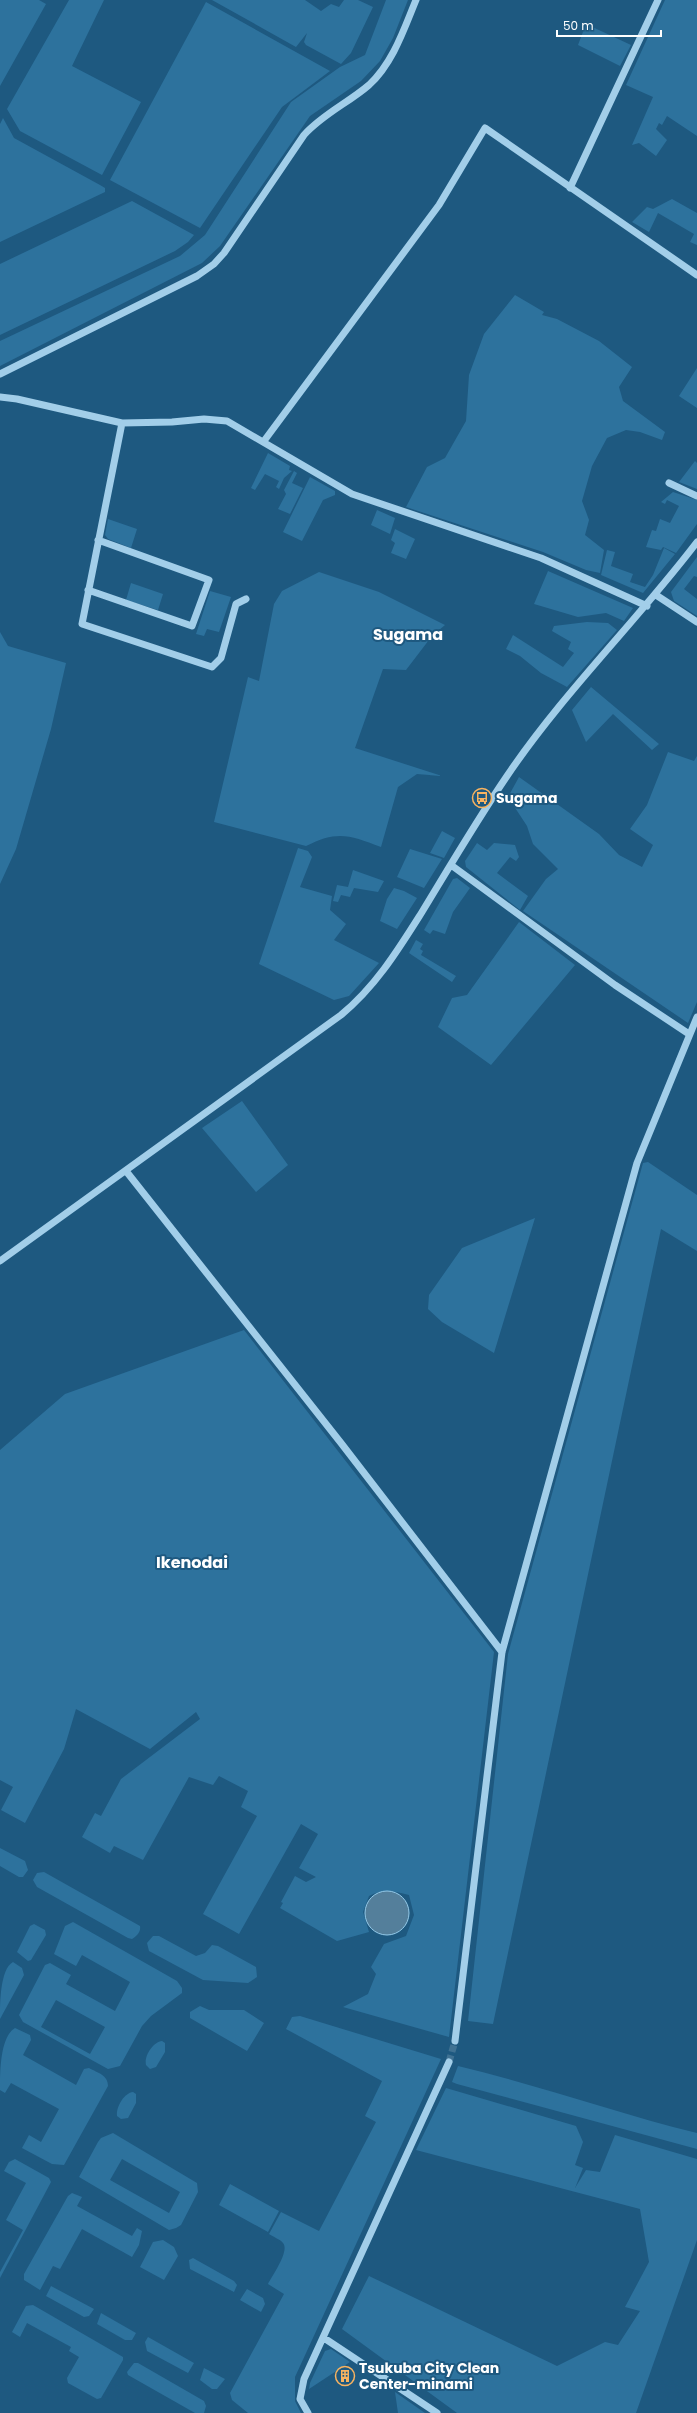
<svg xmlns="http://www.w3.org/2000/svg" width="697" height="2413" font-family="Poppins,sans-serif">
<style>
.green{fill:#2d729d;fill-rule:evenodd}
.water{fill:#547f9b;stroke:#95cbea}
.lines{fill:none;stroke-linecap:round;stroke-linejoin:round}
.minor-tunnel{stroke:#407293;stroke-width:7;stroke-dasharray:7 3.5;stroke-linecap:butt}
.minor{stroke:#a2cee9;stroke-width:7}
.labels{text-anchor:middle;stroke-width:4;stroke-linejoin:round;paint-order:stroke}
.poi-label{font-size:14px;font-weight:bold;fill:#fff;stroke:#1e5980;text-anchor:start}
.quarter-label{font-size:16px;font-weight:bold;fill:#fff;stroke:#1e5980}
</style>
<rect width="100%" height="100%" fill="#1e5980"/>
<path class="green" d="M 0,0 L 39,0 L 46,4 L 0,86 Z
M 69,0 L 104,0 L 72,66 L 141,102 L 102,175 L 20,131 L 7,109 Z
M 212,0 L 305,0 L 321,11 L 331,4 L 339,7 L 344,0 L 358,0 L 373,7 L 351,53 L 341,64 L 306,45 L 304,42 L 307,33 L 296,47 Z
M 386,0 L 408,0 L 393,38 L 380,61 L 361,81 L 310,116 L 220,246 L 202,263 L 0,366 L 0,341 L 180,256 L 205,235 L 291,102 L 340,67 L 365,55 Z
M 665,0 L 697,0 L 697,136 L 667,116 L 662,125 L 659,123 L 656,129 L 667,140 L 656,156 L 639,143 L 632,145 L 653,97 L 626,85 Z
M 206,2 L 330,71 L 282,107 L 200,228 L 110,180 Z
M 586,24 L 631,45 L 620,66 L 578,45 Z
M 3,118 L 14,138 L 100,185 L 105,188 L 105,192 L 0,242 L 0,124 Z
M 672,199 L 697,213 L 697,245 L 690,242 L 694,234 L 658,213 L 649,232 L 632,222 L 647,207 L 653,209 Z
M 132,201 L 194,235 L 188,242 L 175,251 L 0,335 L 0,264 Z
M 515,295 L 544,312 L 542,315 L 557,319 L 599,341 L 632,367 L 619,387 L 623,401 L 665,432 L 662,440 L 640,432 L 626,430 L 607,438 L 592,466 L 582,501 L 589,520 L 585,535 L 604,550 L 600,573 L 586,570 L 543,552 L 406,507 L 427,467 L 445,458 L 466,421 L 469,375 L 484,334 Z
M 697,368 L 697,408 L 679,396 Z
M 268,453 L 290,466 L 289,470 L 292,471 L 284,478 L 279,489 L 276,487 L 279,481 L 265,474 L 255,490 L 251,488 Z
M 695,461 L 697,463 L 697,489 L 679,482 Z
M 294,471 L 297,473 L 292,483 L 303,488 L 290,514 L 278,509 L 286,494 L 284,490 Z
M 310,477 L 335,491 L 335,495 L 323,500 L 302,541 L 283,532 Z
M 673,492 L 697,500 L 697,524 L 676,553 L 663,547 L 661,550 L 646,547 L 652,530 L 656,531 L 660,519 L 670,523 L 679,506 L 667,500 L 665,504 L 661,502 Z
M 377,510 L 395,518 L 390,534 L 371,525 Z
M 108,519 L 137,529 L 131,548 L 108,539 L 105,535 Z
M 395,529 L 415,539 L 406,559 L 391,553 L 395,543 L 391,540 Z
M 664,548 L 675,554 L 643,593 L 601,575 L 607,550 L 615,552 L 611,566 L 633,574 L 630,582 L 645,587 L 653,575 Z
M 697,557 L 697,577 L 694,576 L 684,589 L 697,599 L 697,616 L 674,601 L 671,592 Z
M 548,571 L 633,608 L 624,621 L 606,613 L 578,617 L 534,604 Z
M 319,572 L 379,592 L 445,625 L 432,636 L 406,670 L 383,669 L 355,748 L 442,776 L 417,774 L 398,787 L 381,847 C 350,835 337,830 306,846 L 214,822 L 248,677 L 259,681 L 274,604 L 282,591 Z
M 131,583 L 163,594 L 158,610 L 126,600 Z
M 210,591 L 231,597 L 219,632 L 207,629 L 204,636 L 196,634 Z
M 587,622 L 608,623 L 617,630 L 567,687 L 541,673 L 520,656 L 506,649 L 513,635 L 563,667 L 574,653 L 568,649 L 571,642 L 552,631 L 554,626 Z
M 0,632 L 8,646 L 66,663 L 51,729 L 16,849 L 0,884 Z
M 591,687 L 659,744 L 652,750 L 613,714 L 586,742 L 572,710 Z
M 668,752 L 694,761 L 697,756 L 697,1002 L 688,1023 L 523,911 L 546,879 L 558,869 L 533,844 L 527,826 L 508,797 L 519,777 L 599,834 L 619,855 L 642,867 L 653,845 L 630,829 L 647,805 Z
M 442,831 L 455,838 L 444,858 L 430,853 Z
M 477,843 L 487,850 L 494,843 L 515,845 L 519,857 L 516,861 L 510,857 L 497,873 L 528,896 L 520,910 L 466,867 L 465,861 Z
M 298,848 L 308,851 L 312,857 L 300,887 L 332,896 L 330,910 L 346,924 L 334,940 L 379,963 L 349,996 L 334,1000 L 259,964 Z
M 410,849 L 442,859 L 424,888 L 397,877 Z
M 353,870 L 384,881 L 378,892 L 354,888 L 350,897 L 341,895 L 338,902 L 333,901 L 337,885 L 348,887 Z
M 457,878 L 470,888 L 453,912 L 445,934 L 433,930 L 430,934 L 424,930 L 453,879 Z
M 394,888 L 404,891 L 417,898 L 397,929 L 380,921 L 387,899 Z
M 519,922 L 575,965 L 491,1065 L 438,1027 L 452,998 L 467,995 Z
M 416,940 L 423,944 L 420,949 L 423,951 L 421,955 L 456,976 L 452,982 L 409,953 Z
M 242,1101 L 288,1165 L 256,1192 L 202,1128 Z
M 648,1162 L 697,1195 L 697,1251 L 661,1229 L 493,2024 L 468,2021 L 508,1654 L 643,1163 Z
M 535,1218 L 494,1353 L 442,1322 L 428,1309 L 429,1295 L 462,1248 Z
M 244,1330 L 494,1652 L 449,2037 L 343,2007 L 368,1994 L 376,1974 L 371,1967 L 384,1944 L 406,1936 L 414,1915 L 409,1895 C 393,1891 383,1889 369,1896 L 363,1912 L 369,1932 L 337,1941 L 280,1908 L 283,1903 L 281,1902 L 295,1876 L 306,1882 L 316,1877 L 299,1868 L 318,1834 L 301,1824 L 239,1934 L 203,1914 L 257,1816 L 241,1807 L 248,1791 L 219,1776 L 213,1785 L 189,1777 L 143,1860 L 114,1846 L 110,1853 L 82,1837 L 95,1813 L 101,1816 L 121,1779 L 200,1719 L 196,1712 L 150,1749 L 76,1709 L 64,1749 L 25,1823 L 1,1810 L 13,1787 L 0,1780 L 0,1450 L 65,1394 Z
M 0,1848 L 25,1861 L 28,1870 L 23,1877 L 19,1877 L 0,1866 Z
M 44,1872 L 140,1926 C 141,1932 137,1936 132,1939 L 128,1938 L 37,1887 L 33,1880 L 37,1873 Z
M 73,1922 L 177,1981 L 182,1988 L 182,1993 L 151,2016 L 142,2026 L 120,2066 L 108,2069 L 23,2022 L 19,2015 L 45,1965 L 50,1963 L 71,1975 L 66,1984 L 115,2011 L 130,1982 L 82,1955 L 76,1966 L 54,1954 L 65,1926 ZM 56,2000 L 105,2027 L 90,2054 L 41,2027 Z
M 34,1924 L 45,1930 L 46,1935 L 31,1960 L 28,1961 L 17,1952 L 30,1926 Z
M 153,1936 L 159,1936 L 196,1956 L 205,1953 L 212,1945 L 218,1946 L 256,1967 L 257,1977 L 248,1983 L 203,1980 L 149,1951 L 147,1943 Z
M 13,1962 L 22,1968 L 24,1975 L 0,2019 C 0,2004 0,1969 13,1962 Z
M 200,2006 L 209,2010 L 244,2010 L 264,2023 L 247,2051 L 190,2018 L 190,2012 Z
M 300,2016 L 441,2059 L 295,2377 L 295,2401 L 301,2413 L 248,2413 L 232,2400 L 230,2393 L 284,2294 L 268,2284 C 272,2276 290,2251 283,2243 C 280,2239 273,2237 269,2234 L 281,2212 L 319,2231 L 376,2122 L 365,2116 L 382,2081 L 286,2029 L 292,2017 Z
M 15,2028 L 30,2035 L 31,2040 L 23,2055 L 76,2085 L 84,2069 L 89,2068 C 98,2073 108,2075 108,2086 L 64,2165 L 52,2164 L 22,2148 L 29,2135 L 41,2142 L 59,2109 L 11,2083 L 5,2093 L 0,2090 C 0,2072 0,2037 15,2028 Z
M 162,2041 L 165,2043 L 165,2052 L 156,2067 L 150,2069 L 146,2065 C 144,2056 153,2042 162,2041 Z
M 458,2066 C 538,2085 616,2113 697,2133 L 697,2149 L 457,2084 L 452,2082 Z
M 446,2088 L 576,2126 L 583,2142 L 575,2165 L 583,2168 L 575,2188 L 586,2170 L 600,2172 L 615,2135 L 697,2159 L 697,2240 L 636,2413 L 457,2413 L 342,2329 L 369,2276 L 557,2366 L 605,2342 L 618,2345 L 640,2311 L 625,2307 L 649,2262 L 640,2209 L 416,2150 Z
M 133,2092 L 136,2094 L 136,2103 L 128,2118 L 121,2119 L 117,2116 C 116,2107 124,2093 133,2092 Z
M 113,2133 L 197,2183 L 198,2192 L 181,2225 L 176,2228 L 169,2230 L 79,2177 L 98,2142 L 101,2138 ZM 122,2159 L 180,2192 L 169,2213 L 110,2180 Z
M 15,2159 L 49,2178 L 51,2182 L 0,2278 L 0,2272 L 23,2230 L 6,2220 L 26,2183 L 4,2171 L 9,2162 Z
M 230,2184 L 279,2211 L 268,2232 L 219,2205 Z
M 72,2193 L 82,2197 L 77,2206 L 132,2236 L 137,2228 L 142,2231 L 139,2245 L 132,2257 L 82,2229 L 60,2269 L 53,2266 L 40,2290 L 24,2280 L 24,2274 L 68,2196 Z
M 163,2240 L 174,2247 L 178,2256 L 164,2280 L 140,2267 L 153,2242 Z
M 193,2258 L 234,2281 L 237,2285 L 234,2292 L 190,2269 L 189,2260 Z
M 51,2286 L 94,2309 L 89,2316 L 84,2317 L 46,2296 Z
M 247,2289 L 263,2298 L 265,2304 L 261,2312 L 240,2300 Z
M 33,2305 L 123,2357 L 123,2360 L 101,2398 L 97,2399 L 68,2383 L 67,2378 L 79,2357 L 69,2351 L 71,2347 L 27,2323 L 20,2337 L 12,2332 L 26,2306 Z
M 101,2313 L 136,2333 L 132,2340 L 125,2340 L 97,2324 Z
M 148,2337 L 194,2363 L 188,2373 L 147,2351 L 145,2342 Z
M 331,2349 L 350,2362 L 309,2389 L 310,2383 L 325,2351 Z
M 134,2363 L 138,2363 L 204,2401 L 206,2406 L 204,2413 L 195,2413 L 128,2375 L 127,2372 Z
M 204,2368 L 225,2379 L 217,2389 L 212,2389 L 200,2380 Z
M 395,2392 L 425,2413 L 398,2413 Z"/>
<path class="water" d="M365 1913a22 22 0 1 1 44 0a22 22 0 1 1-44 0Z"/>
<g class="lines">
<path class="minor-tunnel" d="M 449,2062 L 455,2041"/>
<path class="minor" d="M 570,188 L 658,0
M 0,374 L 197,276 L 214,264 L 224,253 L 304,135 C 323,114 348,103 369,85 C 393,63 404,29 416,0
M 0,397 L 17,399 L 122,423 L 172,422 L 204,419 L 227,421 L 352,494 L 541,558 L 647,606
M 122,423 L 82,624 L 212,667 L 221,658 L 236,604 L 246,599
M 264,441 L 439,205 L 485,128 L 697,275
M 669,483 L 697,496
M 88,590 L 192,626 L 209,580 L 98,540
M 656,595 L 697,622
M 451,865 L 615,985 L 689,1034
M 126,1171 L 341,1443 L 502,1652
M 0,1261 L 341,1015 C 376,986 398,950 422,912 C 450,866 477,820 507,776 C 563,693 636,622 697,542
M 455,2041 L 502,1652 L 637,1163 L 697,1017
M 324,2338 L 437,2413
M 308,2413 L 300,2399 L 304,2379 L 449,2062"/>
</g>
<defs>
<symbol id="bus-ring" viewBox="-11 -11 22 22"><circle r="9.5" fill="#1e5980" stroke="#f8b360" stroke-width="1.5"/><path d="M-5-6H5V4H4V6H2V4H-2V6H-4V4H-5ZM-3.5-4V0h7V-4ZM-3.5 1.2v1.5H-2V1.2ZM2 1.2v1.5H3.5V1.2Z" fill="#f8b360"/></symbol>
<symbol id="building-ring" viewBox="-11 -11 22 22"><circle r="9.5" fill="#1e5980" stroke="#f8b360" stroke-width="1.5"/><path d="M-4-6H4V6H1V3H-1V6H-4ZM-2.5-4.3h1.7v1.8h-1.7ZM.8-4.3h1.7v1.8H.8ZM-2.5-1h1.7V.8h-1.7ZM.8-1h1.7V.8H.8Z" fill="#f8b360"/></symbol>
</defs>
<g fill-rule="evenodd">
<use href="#bus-ring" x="471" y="787" width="22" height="22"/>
<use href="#building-ring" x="334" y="2365" width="22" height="22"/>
</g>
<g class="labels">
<g class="poi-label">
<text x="496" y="803">Sugama</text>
<text x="359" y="2373">Tsukuba City Clean<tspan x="359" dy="16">Center-minami</tspan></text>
</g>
<g class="quarter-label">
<text x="408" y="640">Sugama</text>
<text x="192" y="1568">Ikenodai</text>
</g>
</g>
<path d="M557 30v6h104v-6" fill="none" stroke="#ffffff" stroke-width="2"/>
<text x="563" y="30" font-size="12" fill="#ffffff" stroke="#1e5980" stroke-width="3" paint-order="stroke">50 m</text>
</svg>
